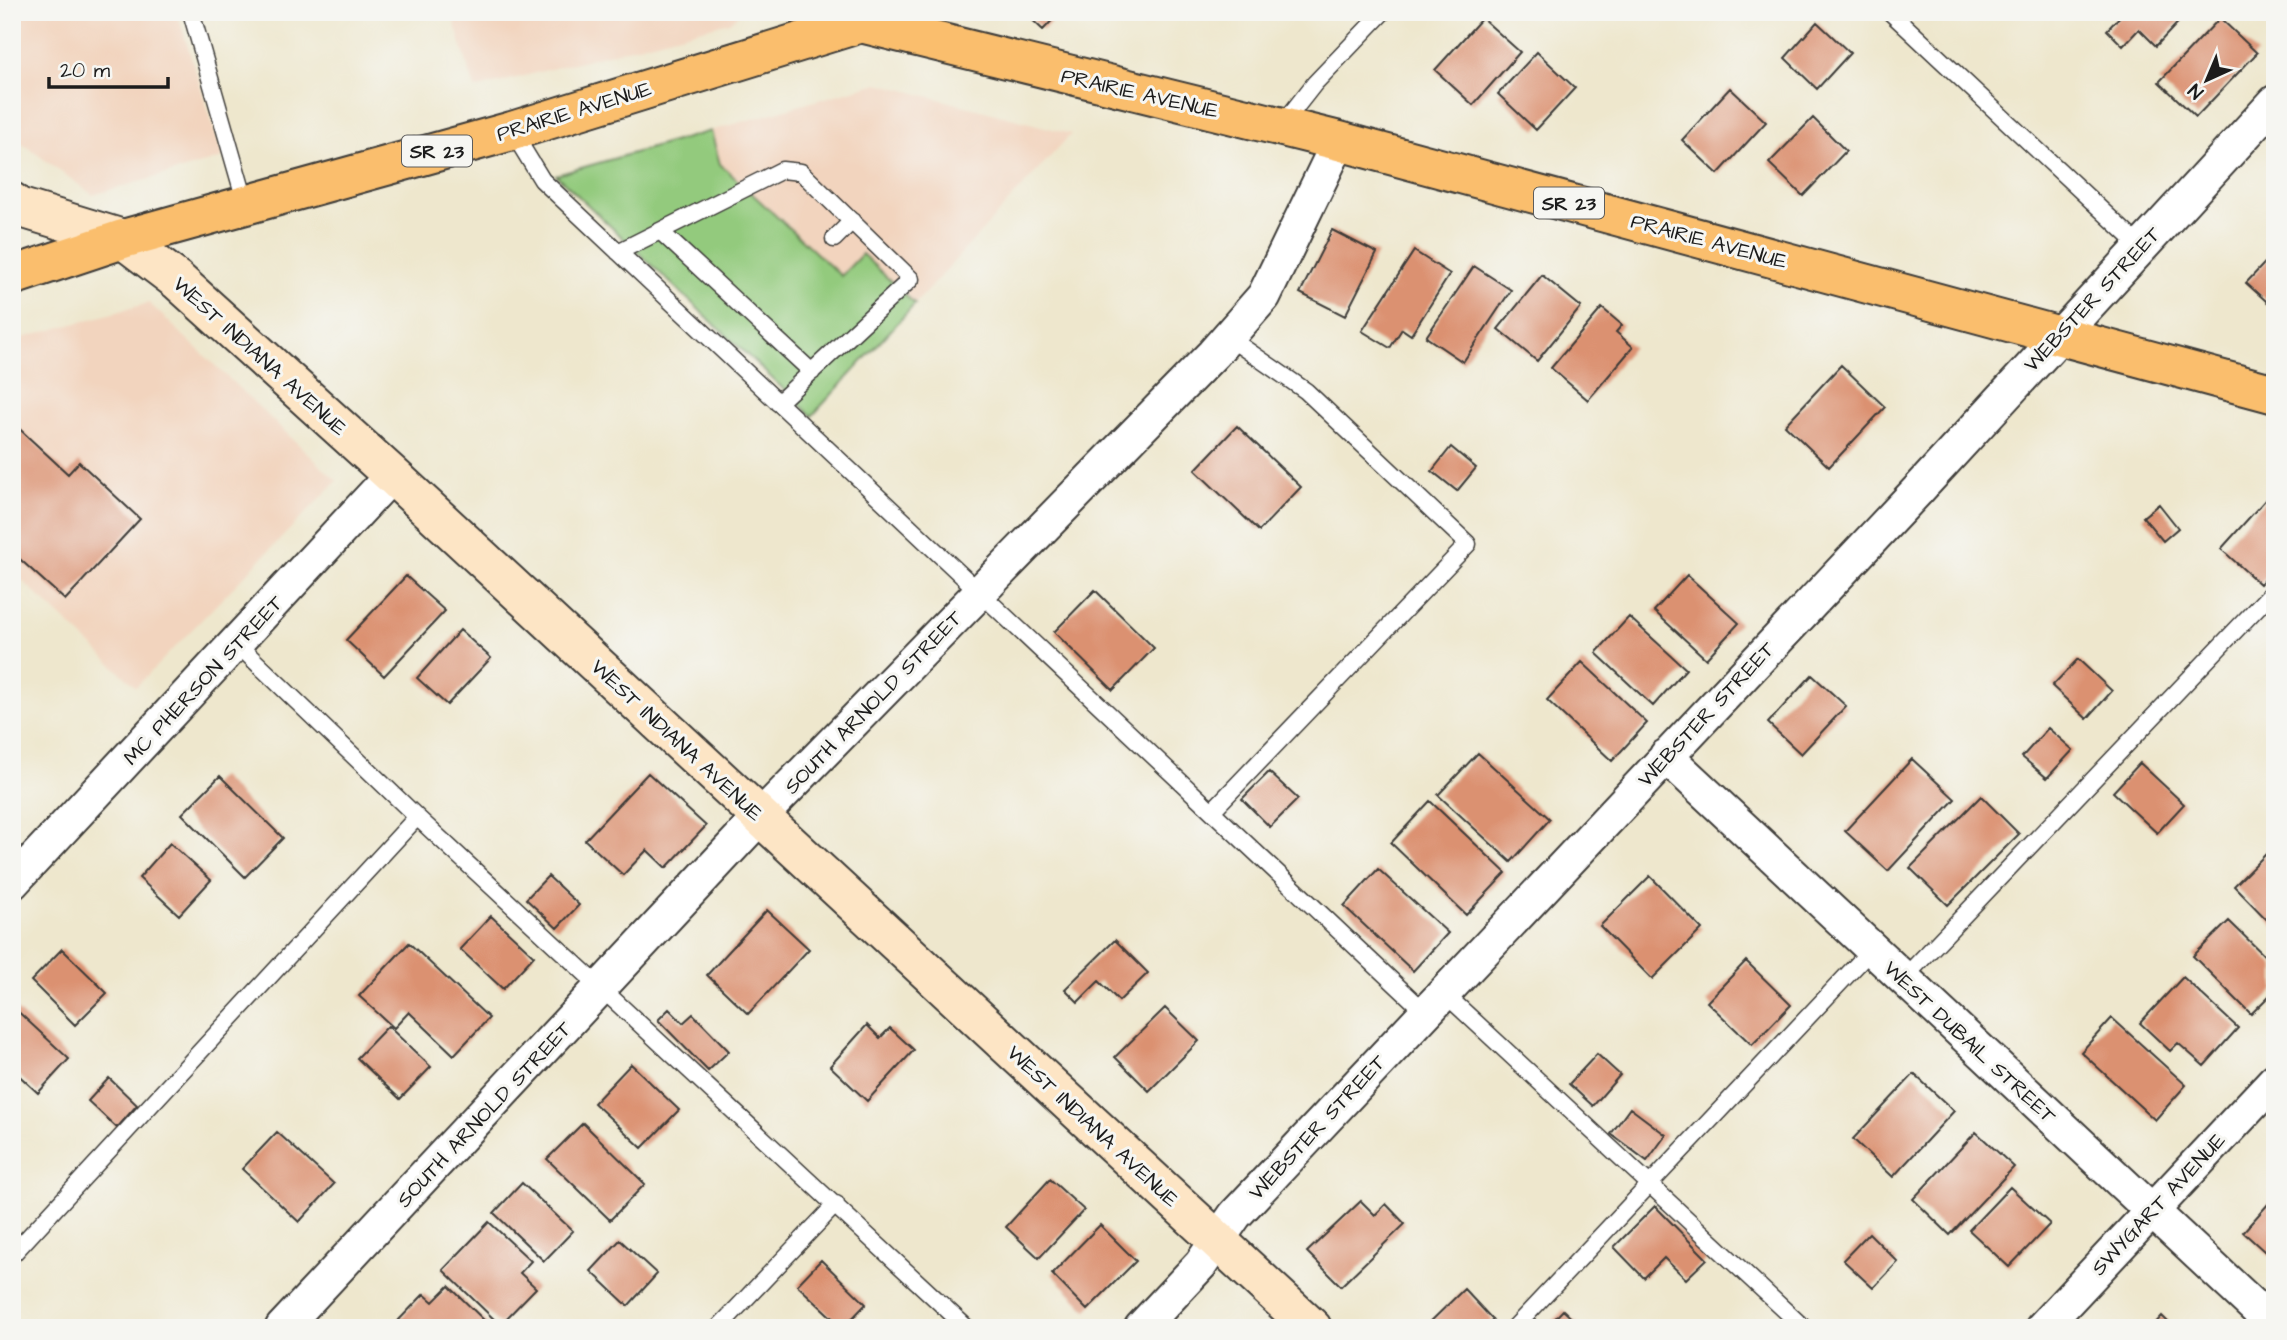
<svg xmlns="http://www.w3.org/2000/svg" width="2287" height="1340" font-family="'Architects Daughter',sans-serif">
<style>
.built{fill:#f2d4be}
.green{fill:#93ca7d;stroke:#58734c;stroke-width:2}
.building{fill:#db9171}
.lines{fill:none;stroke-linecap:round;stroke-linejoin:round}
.lane-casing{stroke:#3c3a37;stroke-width:19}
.street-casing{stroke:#3c3a37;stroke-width:37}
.secondary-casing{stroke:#3c3a37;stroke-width:42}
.primary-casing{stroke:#3c3a37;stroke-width:42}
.lane{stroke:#fff;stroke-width:16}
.street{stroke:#fff;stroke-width:33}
.secondary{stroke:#fde5c5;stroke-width:38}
.primary{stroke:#fabe6d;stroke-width:38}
.labels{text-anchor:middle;stroke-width:6;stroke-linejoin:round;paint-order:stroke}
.shield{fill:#f6f6f2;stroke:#5d5d5c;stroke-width:2}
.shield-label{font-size:19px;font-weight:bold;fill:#1c1c1c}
.street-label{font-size:21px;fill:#1c1c1c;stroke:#f6f6f2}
</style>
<rect width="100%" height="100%" fill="#f6f6f2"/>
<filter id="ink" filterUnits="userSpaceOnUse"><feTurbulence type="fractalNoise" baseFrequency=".0143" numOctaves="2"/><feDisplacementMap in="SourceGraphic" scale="14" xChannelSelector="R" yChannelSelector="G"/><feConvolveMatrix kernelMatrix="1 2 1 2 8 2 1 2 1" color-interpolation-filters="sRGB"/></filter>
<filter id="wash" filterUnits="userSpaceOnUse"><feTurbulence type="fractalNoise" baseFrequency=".00686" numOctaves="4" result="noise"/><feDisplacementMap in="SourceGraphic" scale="28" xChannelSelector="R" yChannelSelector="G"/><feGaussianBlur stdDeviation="1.57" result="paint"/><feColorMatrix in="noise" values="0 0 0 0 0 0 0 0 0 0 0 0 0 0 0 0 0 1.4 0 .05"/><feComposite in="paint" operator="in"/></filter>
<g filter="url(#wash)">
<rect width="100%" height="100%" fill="#eee7cd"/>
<path class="built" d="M 12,12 L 177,12 L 223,158 L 93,195 L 12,136 Z
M 451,12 L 742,12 L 729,22 L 475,89 Z
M 878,83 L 1071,134 L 812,416 L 556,175 Z
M 149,303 L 337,481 L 136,687 L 12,571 L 12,341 Z"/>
<path class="green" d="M 711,131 L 720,164 L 841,276 L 862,254 L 915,304 L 812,416 L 556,175 Z"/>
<g id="blocks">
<path class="building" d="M 1024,12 L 1060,12 L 1043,30 Z
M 2124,12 L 2188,12 L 2156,46 L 2139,29 L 2123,46 L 2107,30 Z
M 1482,18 L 1520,52 L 1473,105 L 1435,70 Z
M 2220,18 L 2257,53 L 2196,117 L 2159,82 Z
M 1817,22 L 1850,53 L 1817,89 L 1785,58 Z
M 1537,52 L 1575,88 L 1536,130 L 1498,94 Z
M 1730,88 L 1766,122 L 1718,174 L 1682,140 Z
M 1813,118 L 1846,151 L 1803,196 L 1769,163 Z
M 1332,230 L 1377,253 L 1345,316 L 1300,293 Z
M 1414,251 L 1450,274 L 1411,335 L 1402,329 L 1390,348 L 1362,331 Z
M 2275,252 L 2275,309 L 2246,283 Z
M 1474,266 L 1511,290 L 1463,362 L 1426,337 Z
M 1542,275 L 1581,307 L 1537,361 L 1498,329 Z
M 1602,308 L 1622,325 L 1616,332 L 1633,347 L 1588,400 L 1551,368 Z
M 1841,365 L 1885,407 L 1829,467 L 1785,425 Z
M 12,422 L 68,474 L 79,462 L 140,519 L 65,600 L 12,552 Z
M 1237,426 L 1301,487 L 1259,531 L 1195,470 Z
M 1451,447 L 1476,468 L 1457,491 L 1432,471 Z
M 2275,489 L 2275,568 L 2260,584 L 2221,549 Z
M 2159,504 L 2178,528 L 2163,541 L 2143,517 Z
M 1687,575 L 1739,623 L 1706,659 L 1654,611 Z
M 406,576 L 445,611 L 384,676 L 346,640 Z
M 1095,590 L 1154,648 L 1113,690 L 1054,632 Z
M 1629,617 L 1686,669 L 1653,706 L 1596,653 Z
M 460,630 L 491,658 L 447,705 L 417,678 Z
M 2078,659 L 2112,691 L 2087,719 L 2052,686 Z
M 1582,662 L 1647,723 L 1612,761 L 1547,700 Z
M 1812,675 L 1846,706 L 1801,754 L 1768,723 Z
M 2048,728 L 2073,750 L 2047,778 L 2022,757 Z
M 1478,753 L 1550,819 L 1511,862 L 1438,795 Z
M 1912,759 L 1955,799 L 1888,871 L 1845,831 Z
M 2140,763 L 2184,804 L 2157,833 L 2113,792 Z
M 1269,772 L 1298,799 L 1270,827 L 1242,799 Z
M 648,773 L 706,826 L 666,868 L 647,850 L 623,875 L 585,840 Z
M 220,776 L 283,838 L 245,877 L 182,814 Z
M 1981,796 L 2019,834 L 1948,905 L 1910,868 Z
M 1430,801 L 1506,873 L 1466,915 L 1391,843 Z
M 170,843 L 211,880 L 179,915 L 139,878 Z
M 2268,852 L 2275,859 L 2275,928 L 2234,886 Z
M 1378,869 L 1448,933 L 1413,971 L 1344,906 Z
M 548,876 L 579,905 L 557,928 L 526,899 Z
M 1650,876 L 1702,929 L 1652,979 L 1600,926 Z
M 767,910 L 809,949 L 748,1014 L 707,975 Z
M 491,916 L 534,956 L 503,989 L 460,949 Z
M 2229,921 L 2275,966 L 2275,990 L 2251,1014 L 2193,956 Z
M 1115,940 L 1148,973 L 1119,1001 L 1099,981 L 1078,1002 L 1065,989 Z
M 409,943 L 489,1018 L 454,1055 L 409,1012 L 394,1028 L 359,996 Z
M 62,949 L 107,993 L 75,1025 L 31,981 Z
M 1746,961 L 1791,1005 L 1752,1045 L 1707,1002 Z
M 2183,977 L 2238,1028 L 2204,1066 L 2178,1043 L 2170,1051 L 2140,1023 Z
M 12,1006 L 69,1059 L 38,1093 L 12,1069 Z
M 1165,1008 L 1199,1041 L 1149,1091 L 1115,1057 Z
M 669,1009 L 683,1023 L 693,1014 L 729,1051 L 708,1071 L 658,1020 Z
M 2112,1018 L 2186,1085 L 2155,1120 L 2081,1052 Z
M 867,1025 L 880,1038 L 890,1028 L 914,1050 L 867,1101 L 830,1066 Z
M 388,1026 L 431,1067 L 400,1099 L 357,1058 Z
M 1597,1054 L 1620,1075 L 1593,1106 L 1569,1084 Z
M 631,1064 L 679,1110 L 642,1148 L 594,1103 Z
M 1914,1074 L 1954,1111 L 1893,1177 L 1853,1139 Z
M 109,1078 L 137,1105 L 117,1128 L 88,1101 Z
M 1630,1108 L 1666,1135 L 1647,1161 L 1611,1134 Z
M 583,1123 L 645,1184 L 610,1220 L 547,1159 Z
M 277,1132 L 334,1184 L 299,1222 L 242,1169 Z
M 1976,1132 L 2014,1167 L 1950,1235 L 1913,1199 Z
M 1050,1179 L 1084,1210 L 1039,1258 L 1006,1227 Z
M 522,1183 L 573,1231 L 544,1261 L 494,1213 Z
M 2010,1187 L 2050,1224 L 2009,1267 L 1969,1230 Z
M 1361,1201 L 1375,1215 L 1386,1204 L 1405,1224 L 1341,1286 L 1307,1252 Z
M 2270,1202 L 2275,1207 L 2275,1261 L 2243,1232 Z
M 1655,1206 L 1707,1259 L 1686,1279 L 1664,1258 L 1644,1278 L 1614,1247 Z
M 489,1222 L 531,1261 L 520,1273 L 536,1288 L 500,1325 L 443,1270 Z
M 1100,1225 L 1136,1261 L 1087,1310 L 1052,1274 Z
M 1869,1233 L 1898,1262 L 1873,1288 L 1843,1260 Z
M 620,1240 L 657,1274 L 628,1306 L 591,1271 Z
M 821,1260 L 866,1304 L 843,1328 L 797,1285 Z
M 449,1286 L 492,1328 L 393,1326 L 424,1294 L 433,1302 Z
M 1464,1289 L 1493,1320 L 1485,1328 L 1424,1328 Z
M 1563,1310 L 1582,1328 L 1546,1328 Z
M 2162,1316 L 2174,1328 L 2151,1328 Z"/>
</g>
</g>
<g filter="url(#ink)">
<use href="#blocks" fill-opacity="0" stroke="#3c3a37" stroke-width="2"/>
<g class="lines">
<defs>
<path id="lane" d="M 191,12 L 246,204
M 1890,12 L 2140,246
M 1282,125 L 1315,83 L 1383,12
M 512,131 L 542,180 L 1425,1012
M 660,231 L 812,372
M 834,239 L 852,221
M 618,252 L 782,170 L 801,172 L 911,279 L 778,403
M 237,644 L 417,817 L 967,1328
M 1212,811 L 1468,544 L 1306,391 L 1228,337
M 1903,979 L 2275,589
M 1444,993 L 1804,1328
M 12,1255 L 417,817
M 718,1328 L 836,1204
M 1514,1328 L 1871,950"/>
<path id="street" d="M 1666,756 L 2275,1326
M 12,883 L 392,475
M 282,1328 L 760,817 L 1213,354 L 1264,296 L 1339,141
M 1141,1328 L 1201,1264 L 1235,1215 L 1919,489 L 2275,102
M 2042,1328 L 2275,1080"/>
<path id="secondary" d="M 12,202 L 18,207 L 123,239 L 177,280 L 392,475 L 1312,1328"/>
<path id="primary" d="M 12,276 L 123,239 L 512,131 L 861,23 L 1339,141 L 2275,394"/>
</defs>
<use href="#lane" class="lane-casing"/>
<use href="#street" class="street-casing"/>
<use href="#secondary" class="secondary-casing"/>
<use href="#primary" class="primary-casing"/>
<use href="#lane" class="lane"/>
<use href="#street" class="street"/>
<use href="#secondary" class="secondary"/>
<use href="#primary" class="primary"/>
</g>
</g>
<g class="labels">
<g class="shield">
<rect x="402" y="135.5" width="70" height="31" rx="5"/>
<rect x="1534" y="187.5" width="70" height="31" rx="5"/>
</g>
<g class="shield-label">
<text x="437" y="158">SR 23</text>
<text x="1569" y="210">SR 23</text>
</g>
<g class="street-label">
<text transform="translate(1140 93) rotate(13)" y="7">PRAIRIE AVENUE</text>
<text transform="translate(574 111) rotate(-17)" y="7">PRAIRIE AVENUE</text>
<text transform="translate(1709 241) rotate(15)" y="7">PRAIRIE AVENUE</text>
<text transform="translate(2092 299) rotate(-47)" y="7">WEBSTER STREET</text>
<text transform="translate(260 356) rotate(42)" y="7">WEST INDIANA AVENUE</text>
<text transform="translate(203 680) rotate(-47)" y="7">MC PHERSON STREET</text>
<text transform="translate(873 702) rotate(-46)" y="7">SOUTH ARNOLD STREET</text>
<text transform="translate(1706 714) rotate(-47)" y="7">WEBSTER STREET</text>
<text transform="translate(677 740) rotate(43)" y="7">WEST INDIANA AVENUE</text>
<text transform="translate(1970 1042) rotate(43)" y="7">WEST DUBAIL STREET</text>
<text transform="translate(484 1114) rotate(-47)" y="7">SOUTH ARNOLD STREET</text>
<text transform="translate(1093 1126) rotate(43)" y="7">WEST INDIANA AVENUE</text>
<text transform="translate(1317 1127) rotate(-47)" y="7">WEBSTER STREET</text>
<text transform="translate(2158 1204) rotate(-47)" y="7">SWYGART AVENUE</text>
</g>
</g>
<rect width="2287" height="1340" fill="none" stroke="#f6f6f2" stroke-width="42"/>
<g transform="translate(2207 80) rotate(224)" stroke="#f6f6f2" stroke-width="5" paint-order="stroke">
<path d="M0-5L12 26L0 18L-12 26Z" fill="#1c1c1c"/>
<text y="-10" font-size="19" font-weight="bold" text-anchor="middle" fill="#1c1c1c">N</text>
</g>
<path d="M49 77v10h119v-10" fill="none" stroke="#1c1c1c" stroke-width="3.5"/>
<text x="60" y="77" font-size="21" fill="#1c1c1c" stroke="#f6f6f2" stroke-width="5" paint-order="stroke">20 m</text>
</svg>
